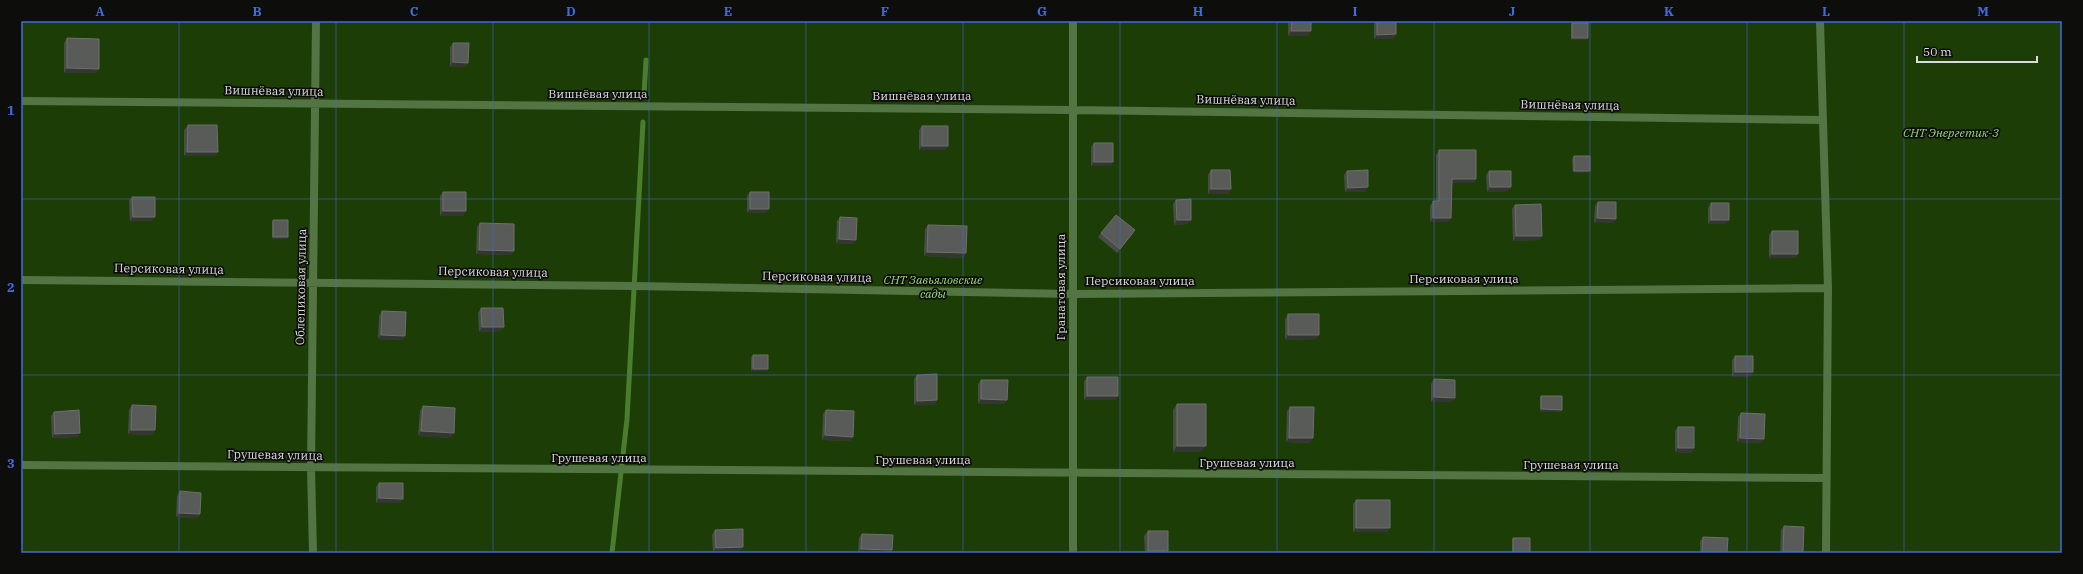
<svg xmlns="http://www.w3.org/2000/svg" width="2083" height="574" viewBox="0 0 2083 574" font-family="'IBM Plex Serif',serif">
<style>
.green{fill:#1d3d07}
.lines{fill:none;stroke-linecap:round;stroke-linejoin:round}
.stream{stroke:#4a7d2d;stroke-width:5}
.minor{stroke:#537443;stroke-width:8}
.wall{fill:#484c47}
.shaded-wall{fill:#333631}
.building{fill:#585b57;stroke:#6c706b}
.grid{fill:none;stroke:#436ad8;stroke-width:1;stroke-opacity:0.55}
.labels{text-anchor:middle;stroke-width:3.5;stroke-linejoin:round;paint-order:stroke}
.street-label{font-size:12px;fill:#dadcd9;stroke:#0d0e0c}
.park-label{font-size:12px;font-style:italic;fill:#94d971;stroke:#0d0e0c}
.neatline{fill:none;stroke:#436ad8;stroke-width:1.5}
.grid-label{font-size:13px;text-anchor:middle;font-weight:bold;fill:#436ad8}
</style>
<rect width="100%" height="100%" fill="#232621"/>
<path class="green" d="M21,21H2062V553H21Z"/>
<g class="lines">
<path class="stream" d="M644,95L646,60
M612,553L627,419L643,122"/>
<path class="minor" d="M1073,21V553
M1820,21L1828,288L1826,553
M21,101L1073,110L1822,120
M21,280L634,286L1073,294L1828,288
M21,465L1825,478
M313,553L311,468L316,21"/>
</g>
<path class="wall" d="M1288,21H1311L1308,36H1288Z
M1374,21H1396V34L1393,39H1374Z
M1572,23L1588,38L1587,40H1571V25Z
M67,38L96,73H64V43Z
M453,43L468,63L465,67H450V47Z
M188,125L218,152L214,156H184V130Z
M922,126L948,146L945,150H919V130Z
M1094,143L1113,162L1110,166H1091V147Z
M1439,150L1476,179L1473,183H1452L1448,222H1430V206L1433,201H1436V155Z
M1574,156L1588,173H1573L1572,159Z
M1211,170L1231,189L1228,194H1208V175Z
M1347,171L1365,192H1345L1344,175Z
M1489,171L1508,191L1487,192L1486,175Z
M443,192L463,216H440V196Z
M750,192L766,213H747V196Z
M132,197L152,221H130L129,201Z
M1176,200L1188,224L1174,225L1173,204Z
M1598,202L1613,223H1594L1595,206Z
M1711,203L1726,224H1708V208Z
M1515,205L1542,236L1539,240L1513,241L1512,209Z
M840,217L853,244L836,243L837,221Z
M273,220L287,239H272V222Z
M480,223L514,251L511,255L476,254L477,227Z
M928,225L966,253L963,258L924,256L925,229Z
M1135,230L1117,253L1098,237L1101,233Z
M1772,231L1798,254L1795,258H1769V235Z
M481,308L504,327L500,331L479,332L478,313Z
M382,311L402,340L378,339L379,316Z
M1288,314L1316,339L1285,340V319Z
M753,355L767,371H751V357Z
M1735,356L1750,377H1732V360Z
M917,375L937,400L934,405H914V379Z
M1087,377L1115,400H1084V381Z
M1434,379L1452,402H1431V384Z
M981,380L1007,400L1004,404H978V384Z
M1541,396L1562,410L1561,412H1540V398Z
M1177,404L1201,452H1173V410Z
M132,405L152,435L128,434L129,410Z
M423,406L451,438L418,436L420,411Z
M1290,407L1310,443L1286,442L1287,411Z
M826,410L850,441L822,440L823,414Z
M54,412L80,433L77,437L52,438L51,416Z
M1741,413L1761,443L1737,442L1738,417Z
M1678,427L1694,448L1691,453L1675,452V431Z
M379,483L403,499L400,503H376V487Z
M180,491L200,514L197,518L176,517L177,496Z
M1356,500L1387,532H1353V504Z
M1784,526L1803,552L1802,553H1780L1781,530Z
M715,530L743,547L740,551L713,552L712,535Z
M1148,531L1166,553H1145L1144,536Z
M862,534L890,553H858L859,538Z
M1703,537L1727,553H1700V541Z
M1513,538L1530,553H1512V540Z"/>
<path class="shaded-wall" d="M1291,31H1311L1308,36H1288Z
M1396,34L1393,39H1374L1377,35Z
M1572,38H1588L1587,40H1571Z
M453,62L468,63L465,67H450Z
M67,68L99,69L96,73H64Z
M922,146H948L945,150H919Z
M187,152H218L214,156H184Z
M1094,162H1113L1110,166H1091Z
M1574,171H1590L1588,173H1573Z
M1452,179H1476L1473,183H1449Z
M1368,187L1365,192H1345L1348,188Z
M1490,187H1511L1508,191L1487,192Z
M1211,189H1231L1228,194H1208Z
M750,209H769L766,213H747Z
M443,211H466L463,216H440Z
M133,217H155L152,221H130Z
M1433,218H1451L1448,222H1430Z
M1597,218L1616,219L1613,223H1594Z
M1177,220H1191L1188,224L1174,225Z
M1711,220H1729L1726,224H1708Z
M1516,236H1542L1539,240L1513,241Z
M273,237H288L287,239H272Z
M839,239L856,240L853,244L836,243Z
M479,250L514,251L511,255L476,254Z
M927,252L966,253L963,258L924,256Z
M1772,254H1798L1795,258H1769Z
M482,327H504L500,331L479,332Z
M381,335L405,336L402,340L378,339Z
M1288,335H1319L1316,339L1285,340Z
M753,369H768L767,371H751Z
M1735,372H1753L1750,377H1732Z
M1087,396H1118L1115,400H1084Z
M1434,397L1455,398L1452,402H1431Z
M981,399L1007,400L1004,404H978Z
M937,400L934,405H914L917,401Z
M1541,409L1562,410L1561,412H1540Z
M131,430H155L152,435L128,434Z
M421,431L454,433L451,438L418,436Z
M80,433L77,437L52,438L55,434Z
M825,435L853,437L850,441L822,440Z
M1289,438H1313L1310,443L1286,442Z
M1740,438L1764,439L1761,443L1737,442Z
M1177,446H1206L1201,452H1173Z
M1678,448H1694L1691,453L1675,452Z
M379,498L403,499L400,503H376Z
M179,513L200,514L197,518L176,517Z
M1356,528H1390L1387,532H1353Z
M743,547L740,551L713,552L716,548Z
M861,549L892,550L890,553H859Z
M1148,551H1168L1166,553H1146Z
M1783,551L1803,552L1802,553H1781Z"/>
<path class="building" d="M1292,21H1311V31H1291Z
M1377,21H1396V34L1377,35Z
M1572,23H1588V38H1572Z
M67,38L99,39V69L67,68Z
M453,43H469L468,63L453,62Z
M188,125H217L218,152H187Z
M922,126H948V146H922Z
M1094,143H1113V162H1094Z
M1439,150H1476V179H1452L1451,218H1433V201H1439Z
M1574,156H1590V171H1574Z
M1211,170H1230L1231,189H1211Z
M1368,170V187L1348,188L1347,171Z
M1489,171H1511V187H1490Z
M443,192H466V211H443Z
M750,192H769V209H750Z
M132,197H155V217H133Z
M1191,199V220H1177L1176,200Z
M1598,202H1616V219L1597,218Z
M1711,203H1729V220H1711Z
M1541,204L1542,236H1516L1515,205Z
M1116,215L1135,230L1120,249L1101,233Z
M840,217L857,218L856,240L839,239Z
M273,220H288V237H273Z
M480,223L514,224V251L479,250Z
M928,225L967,226L966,253L927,252Z
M1772,231H1798V254H1772Z
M481,308H503L504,327H482Z
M382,311L406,312L405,336L381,335Z
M1288,314H1319V335H1288Z
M753,355H768V369H753Z
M1735,356H1753V372H1735Z
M937,374V400L917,401V375Z
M1087,377H1118V396H1087Z
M1434,379L1455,380V398L1434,397Z
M981,380H1008L1007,400L981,399Z
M1541,396H1562V410L1541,409Z
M1177,404H1206V446H1177Z
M132,405L156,406L155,430H131Z
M423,406L455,408L454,433L421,431Z
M1290,407H1314L1313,438H1289Z
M79,410L80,433L55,434L54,412Z
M826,410L854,411L853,437L825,435Z
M1741,413L1765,414L1764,439L1740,438Z
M1678,427H1694V448H1678Z
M379,483H403V499L379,498Z
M180,491L201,493L200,514L179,513Z
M1356,500H1390V528H1356Z
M1784,526L1804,527L1803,552L1783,551Z
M743,529V547L716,548L715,530Z
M1148,531H1168V551H1148Z
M862,534L893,535L892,550L861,549Z
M1703,537L1728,538L1727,553H1702Z
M1513,538H1530V553H1513Z"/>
<path class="grid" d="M179,21V553M336,21V553M493,21V553M649,21V553M806,21V553M963,21V553M1120,21V553M1277,21V553M1434,21V553M1590,21V553M1747,21V553M1904,21V553M21,199H2062M21,375H2062"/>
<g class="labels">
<g class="street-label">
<text transform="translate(274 91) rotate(1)" y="4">Вишнёвая улица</text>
<text x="598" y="98">Вишнёвая улица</text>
<text x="922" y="100">Вишнёвая улица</text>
<text transform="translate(1246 100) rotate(1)" y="4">Вишнёвая улица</text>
<text transform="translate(1570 105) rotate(1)" y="4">Вишнёвая улица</text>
<text transform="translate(169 269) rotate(1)" y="4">Персиковая улица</text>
<text transform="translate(493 272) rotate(1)" y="4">Персиковая улица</text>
<text transform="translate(817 277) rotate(1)" y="4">Персиковая улица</text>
<text x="1464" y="283">Персиковая улица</text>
<text x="1140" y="285">Персиковая улица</text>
<text transform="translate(301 287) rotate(-89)" y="4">Облепиховая улица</text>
<text transform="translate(1061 287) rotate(-90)" y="4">Гранатовая улица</text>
<text transform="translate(275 455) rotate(1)" y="4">Грушевая улица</text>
<text x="599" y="462">Грушевая улица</text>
<text x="923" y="464">Грушевая улица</text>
<text x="1247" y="467">Грушевая улица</text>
<text x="1571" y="469">Грушевая улица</text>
</g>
<g class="park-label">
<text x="1951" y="137">СНТ Энергетик-3</text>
<text x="933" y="284">СНТ Завьяловские<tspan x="933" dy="14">сады</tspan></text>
</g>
</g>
<rect width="2083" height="574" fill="none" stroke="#0d0e0c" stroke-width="44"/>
<path d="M1917 56v6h120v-6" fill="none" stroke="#dadcd9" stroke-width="2"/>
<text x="1923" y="56" font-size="12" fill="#dadcd9" stroke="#0d0e0c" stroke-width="3" paint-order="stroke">50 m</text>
<rect x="22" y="22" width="2039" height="530" class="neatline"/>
<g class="grid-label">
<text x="100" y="16">A</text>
<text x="257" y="16">B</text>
<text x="414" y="16">C</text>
<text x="571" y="16">D</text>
<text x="728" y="16">E</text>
<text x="885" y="16">F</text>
<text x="1042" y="16">G</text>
<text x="1198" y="16">H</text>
<text x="1355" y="16">I</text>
<text x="1512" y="16">J</text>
<text x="1669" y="16">K</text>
<text x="1826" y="16">L</text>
<text x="1983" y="16">M</text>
<text x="11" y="115">1</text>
<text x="11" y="292">2</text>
<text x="11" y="468">3</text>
</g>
</svg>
